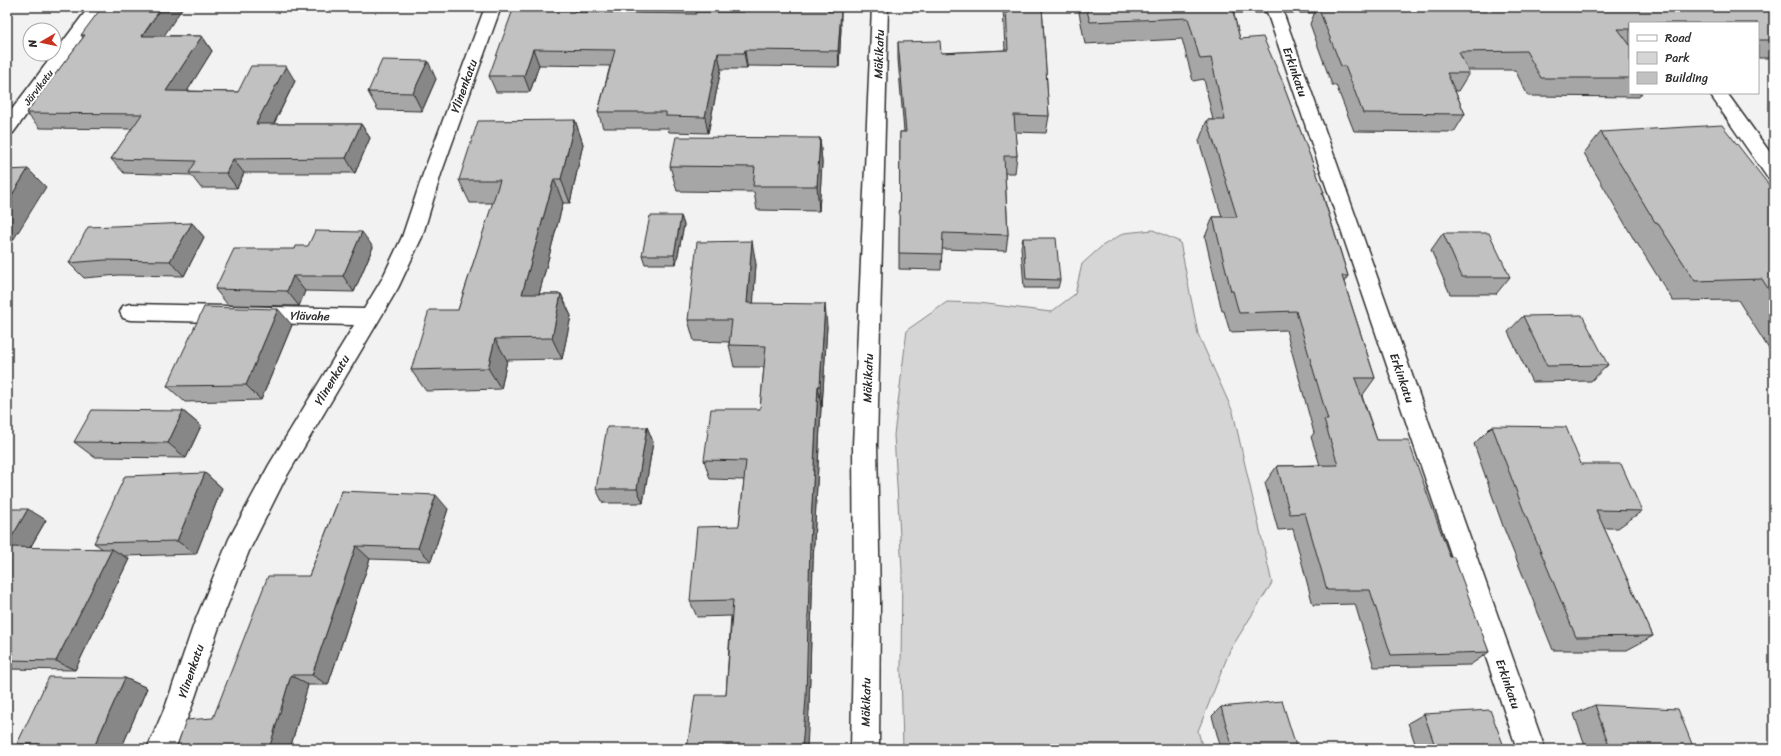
<svg xmlns="http://www.w3.org/2000/svg" width="1781" height="756" viewBox="0 0 1781 756" font-family="Sriracha,sans-serif">
<style>
.green{fill:#d5d5d5;stroke:#808080}
.lines{fill:none;stroke-linecap:round;stroke-linejoin:round}
.minor-casing{stroke:#2b2b2b;stroke-width:3}
.minor{fill:#fff;fill-rule:evenodd}
.wall{fill:#a6a6a6;stroke:#2b2b2b}
.shaded-wall{fill:#878787;stroke:#2b2b2b}
.building{fill:#c1c1c1;stroke:#2b2b2b}
.labels{text-anchor:middle;stroke-width:4;stroke-linejoin:round;paint-order:stroke}
.far-street-label{font-size:10px;fill:#2b2b2b;stroke:#fff}
.street-label{font-size:12px;fill:#2b2b2b;stroke:#fff}
</style>
<rect width="100%" height="100%" fill="#f2f2f2"/>
<filter id="ink" filterUnits="userSpaceOnUse"><feTurbulence type="fractalNoise" baseFrequency=".025" numOctaves="2"/><feDisplacementMap in="SourceGraphic" scale="8" xChannelSelector="R" yChannelSelector="G"/><feConvolveMatrix kernelMatrix="1 2 1 2 8 2 1 2 1" color-interpolation-filters="sRGB"/></filter>
<g filter="url(#ink)">
<path class="green" d="M1153,230L1180,242L1198,334L1233,412L1272,583L1230,650L1198,731L1203,749H903L901,668L902,570L894,435L907,330L947,302L978,303L1051,312L1075,294L1082,264L1102,246L1124,233Z"/>
<g class="lines">
<defs>
<path id="minor" d="M89,7H105L13,133L7,135V116Z
M485,7H501L441,174L422,237L398,288L285,479L249,551L220,624L192,706L175,749H147L166,705L194,624L229,539L269,465L354,325L130,320L123,318L120,312L123,306L130,304L364,309L382,279L402,237L423,174Z
M872,7H888L877,445L880,601L879,749H851L854,601L853,445Z
M1197,7H1335L1333,11L1327,12H1283L1545,749H1517L1267,12H1205L1199,11Z
M1709,93H1727L1774,158V179L1767,177Z"/>
</defs>
<use href="#minor" class="minor-casing"/>
<use href="#minor" class="minor"/>
</g>
<path class="wall" d="M745,7H830V11L841,28L839,67L747,66V69H721L708,133L669,132L668,128H603L598,112L610,66L539,65L530,92H496L489,76L564,10H575L576,12L696,14L744,12Z
M1003,7H1042L1049,116L1046,133L1015,132L1017,156L1015,173H1005L1008,235L1006,251L942,249L941,270L899,269L900,132H904L898,59V42L941,53L1005,50Z
M1078,7H1232L1240,39L1285,87L1284,88L1324,193L1323,195L1348,276L1344,282L1375,378L1362,396L1377,440L1450,557L1489,652L1470,665L1374,667L1355,604L1313,605L1293,529L1278,530L1265,483L1277,466L1320,465L1311,437L1314,433L1286,330L1230,332L1224,311H1222L1205,237L1213,217H1222L1199,141L1207,120H1213L1204,79L1193,81L1182,39L1085,44Z
M1317,7H1382L1383,9H1440L1438,7H1774V58H1758V23H1630V93H1642L1639,97L1528,96L1515,70H1468L1469,73L1458,91H1455L1465,114L1454,132L1354,131L1336,85H1332L1310,24Z
M81,35L202,36L212,51L187,91L238,92L295,81L274,124H361L370,138L355,173H244L237,188H201L191,175L124,173L111,159L132,129L40,128L26,113L83,38Z
M436,79L422,111L378,110L368,92Z
M575,120L583,144L570,203H563L539,294H561L571,316L562,359L507,360L501,389L426,391L411,370L458,310L493,203H470L459,180Z
M1601,132L1772,189H1774V357L1738,300L1673,301L1637,243H1636L1584,153Z
M820,138L822,163L819,211L757,210L754,192L677,191L670,166Z
M681,216L684,225L676,264H645L642,255Z
M192,223L204,237L184,276L119,275L84,278L69,263Z
M1443,233L1510,277L1496,294H1450L1431,250Z
M1023,238L1060,280L1058,288H1024L1021,247Z
M373,247L354,292L305,291L299,306L228,305L215,289L295,249Z
M756,264L753,303L827,326L822,407H821L813,561L809,711L726,695L731,616L697,617L690,601L739,526L744,480L710,479L704,460L760,409L764,367H734L729,345V342L694,341L688,320Z
M1523,316L1608,365L1591,381L1532,382L1508,332Z
M292,325L261,400L185,402L167,386Z
M183,411L201,426L186,458L94,457L74,442Z
M1492,426L1581,464L1642,511L1618,528H1604L1653,636L1627,650H1553L1503,526L1474,444Z
M647,427L653,442L643,503H603L596,489Z
M205,473L222,488L196,554L124,556L129,559L75,670L7,669V509L46,520L30,548L103,549L94,543Z
M342,491L448,509L431,561L370,559L328,685H308L290,749H176L213,718L309,576Z
M1774,551V558L1771,553Z
M125,678L147,688L121,749H33L17,744Z
M1595,705L1694,749H1586L1574,714Z
M1221,707L1297,749H1221L1212,716Z
M1424,714L1505,749H1417L1408,723Z"/>
<path class="shaded-wall" d="M162,7H183L154,51L142,36Z
M554,7H565L559,26L553,10Z
M828,7H830L829,27L828,11Z
M841,11V28L839,67L838,51Z
M202,36L212,51L178,106L166,91Z
M533,49L539,65L530,92L524,76Z
M745,50L747,66V69L744,53Z
M718,53L721,69L708,133L705,117Z
M428,61L436,79L422,111L413,93Z
M286,66L295,81L266,139L256,124Z
M575,120L583,144L570,203L561,179Z
M361,124L370,138L355,173L346,158Z
M820,138L822,163L819,211L817,186Z
M233,159L244,173L237,188L226,173Z
M28,169L46,187L7,250V203Z
M554,179L563,203L533,317L522,294Z
M681,216L684,225L676,264L674,255Z
M192,223L204,237L184,276L170,261Z
M362,232L373,247L354,292L343,276Z
M752,241L756,264L752,325L747,303Z
M293,276L305,291L299,306L287,291Z
M561,294L571,316L562,359L552,338Z
M825,304L827,326L822,407L820,386Z
M278,309L292,325L261,400L246,385Z
M495,339L507,360L501,389L488,368Z
M818,386L821,407L813,561L809,711L807,749H802L810,544Z
M183,411L201,426L186,458L168,443Z
M647,427L653,442L643,503L637,489Z
M205,473L222,488L196,554L177,541Z
M7,495L11,497L7,505Z
M436,495L448,509L431,561L418,548Z
M28,509L46,520L24,558L7,548V545Z
M356,546L370,559L328,685L312,675Z
M112,549L129,559L75,670L56,661Z
M291,675L308,685L290,749H269Z
M125,678L147,688L121,749H93Z"/>
<path class="building" d="M102,7H162L142,36H202L166,91L238,92L251,66H286L256,124H361L346,158L233,159L226,173H189L196,161L111,159L142,114L26,113L85,35H81Z
M514,7H554L553,10H575L574,12L696,14V12H744L745,7H828V11H841L838,51L745,50L744,53H718L705,117L666,116V112H598L615,50L533,49L524,76H489Z
M1006,7H1042L1049,116L1014,115L1017,156H1004L1008,235L943,233L942,254L899,253L900,132H906L898,42L940,41L941,53L1008,50Z
M1086,7H1232L1240,39L1263,37L1285,87H1284L1324,193H1322L1348,276H1342L1375,378H1355L1377,440H1408L1450,557H1454L1489,652L1391,655L1370,590H1327L1305,513L1290,514L1277,466L1338,465L1324,420H1328L1296,311L1239,313L1233,291H1231L1213,217H1237L1207,120H1225L1211,58L1200,59L1188,18L1090,22Z
M1318,7H1382L1383,9H1463L1461,7H1774V40H1758V23H1630V29H1618L1630,45V78H1541L1526,51L1459,52L1469,73H1447L1465,114L1363,113L1345,66H1341Z
M382,60L428,61L413,93L368,92Z
M575,120L561,179H554L522,294H561L552,338L495,339L488,368L411,370L429,310H458L500,180H459L478,121Z
M1722,125L1772,189H1774V298L1762,279L1695,281L1657,222H1655L1601,132Z
M676,137L820,138L817,186H753L755,167L670,166Z
M28,169L7,203V170Z
M650,216H681L674,255H642Z
M192,223L170,261L105,260L69,263L88,227Z
M315,231L362,232L343,276H293L287,291L215,289L234,249H295L296,246H308Z
M1443,233H1489L1510,277H1462Z
M1023,238H1056L1060,280L1026,279Z
M752,241L747,303L825,304L820,386H818L810,544L806,698L802,749H687L695,695H726L733,600L690,601L697,527L739,526L746,461L704,460L711,409H760L766,346L729,345L732,320H688L697,242Z
M204,307L278,309L246,385L167,386Z
M1582,315L1608,365L1547,366L1523,316Z
M92,410L183,411L168,443L74,442Z
M1492,426L1566,427L1581,464H1621L1642,511L1596,510L1653,636L1576,637L1523,509Z
M607,427H647L637,489H596Z
M205,473L177,541L94,543L125,476Z
M342,491L436,495L418,548L356,546L312,675H291L269,749H176L186,720L213,718L268,576H309Z
M7,509H28L7,545Z
M7,547L112,549L56,661L7,660Z
M49,677L125,678L93,749H36L39,744H17Z
M1282,701L1297,749H1233L1221,707Z
M1595,705L1678,709L1694,749H1610Z
M1490,710L1505,749H1436L1424,714Z
M353,747H388L387,749H352Z"/>
</g>
<g class="labels">
<g class="far-street-label">
<text transform="translate(38 87) rotate(-53)" y="4">Järvikatu</text>
</g>
<g class="street-label">
<text transform="translate(879 54) rotate(-88)" y="4">Mäkikatu</text>
<text transform="translate(1295 72) rotate(71)" y="4">Erkinkatu</text>
<text transform="translate(464 86) rotate(-70)" y="4">Ylinenkatu</text>
<text transform="translate(310 316) rotate(1)" y="4">Ylävahe</text>
<text transform="translate(868 378) rotate(-88)" y="4">Mäkikatu</text>
<text transform="translate(1402 378) rotate(71)" y="4">Erkinkatu</text>
<text transform="translate(332 380) rotate(-59)" y="4">Ylinenkatu</text>
<text transform="translate(191 671) rotate(-71)" y="4">Ylinenkatu</text>
<text transform="translate(1508 684) rotate(71)" y="4">Erkinkatu</text>
<text transform="translate(866 702) rotate(-89)" y="4">Mäkikatu</text>
</g>
</g>
<rect width="1781" height="756" fill="none" stroke="#fff" stroke-width="24"/>
<rect x="12" y="12" width="1757" height="732" fill="none" stroke="#2b2b2b" stroke-width="1.5" filter="url(#ink)"/>
<rect x="1629" y="22" width="130" height="72" fill="#ffffff" stroke="#aaaaaa"/>
<rect x="1637" y="35" width="20" height="6" fill="#ffffff" stroke="#aaaaaa"/>
<text x="1665" y="42" font-size="12" fill="#2b2b2b">Road</text>
<rect x="1637" y="52" width="20" height="12" fill="#d5d5d5" stroke="#aaaaaa"/>
<text x="1665" y="62" font-size="12" fill="#2b2b2b">Park</text>
<rect x="1637" y="72" width="20" height="12" fill="#c1c1c1" stroke="#aaaaaa"/>
<text x="1665" y="82" font-size="12" fill="#2b2b2b">Building</text>
<g transform="translate(42 42) rotate(261)"><circle r="19" fill="#ffffff" stroke="#aaaaaa"/>
<path d="M0-3L7 15L0 10L-7 15Z" fill="#c8321e"/>
<text y="-6" font-size="11" font-weight="bold" text-anchor="middle" fill="#2b2b2b">N</text>
</g>
</svg>
